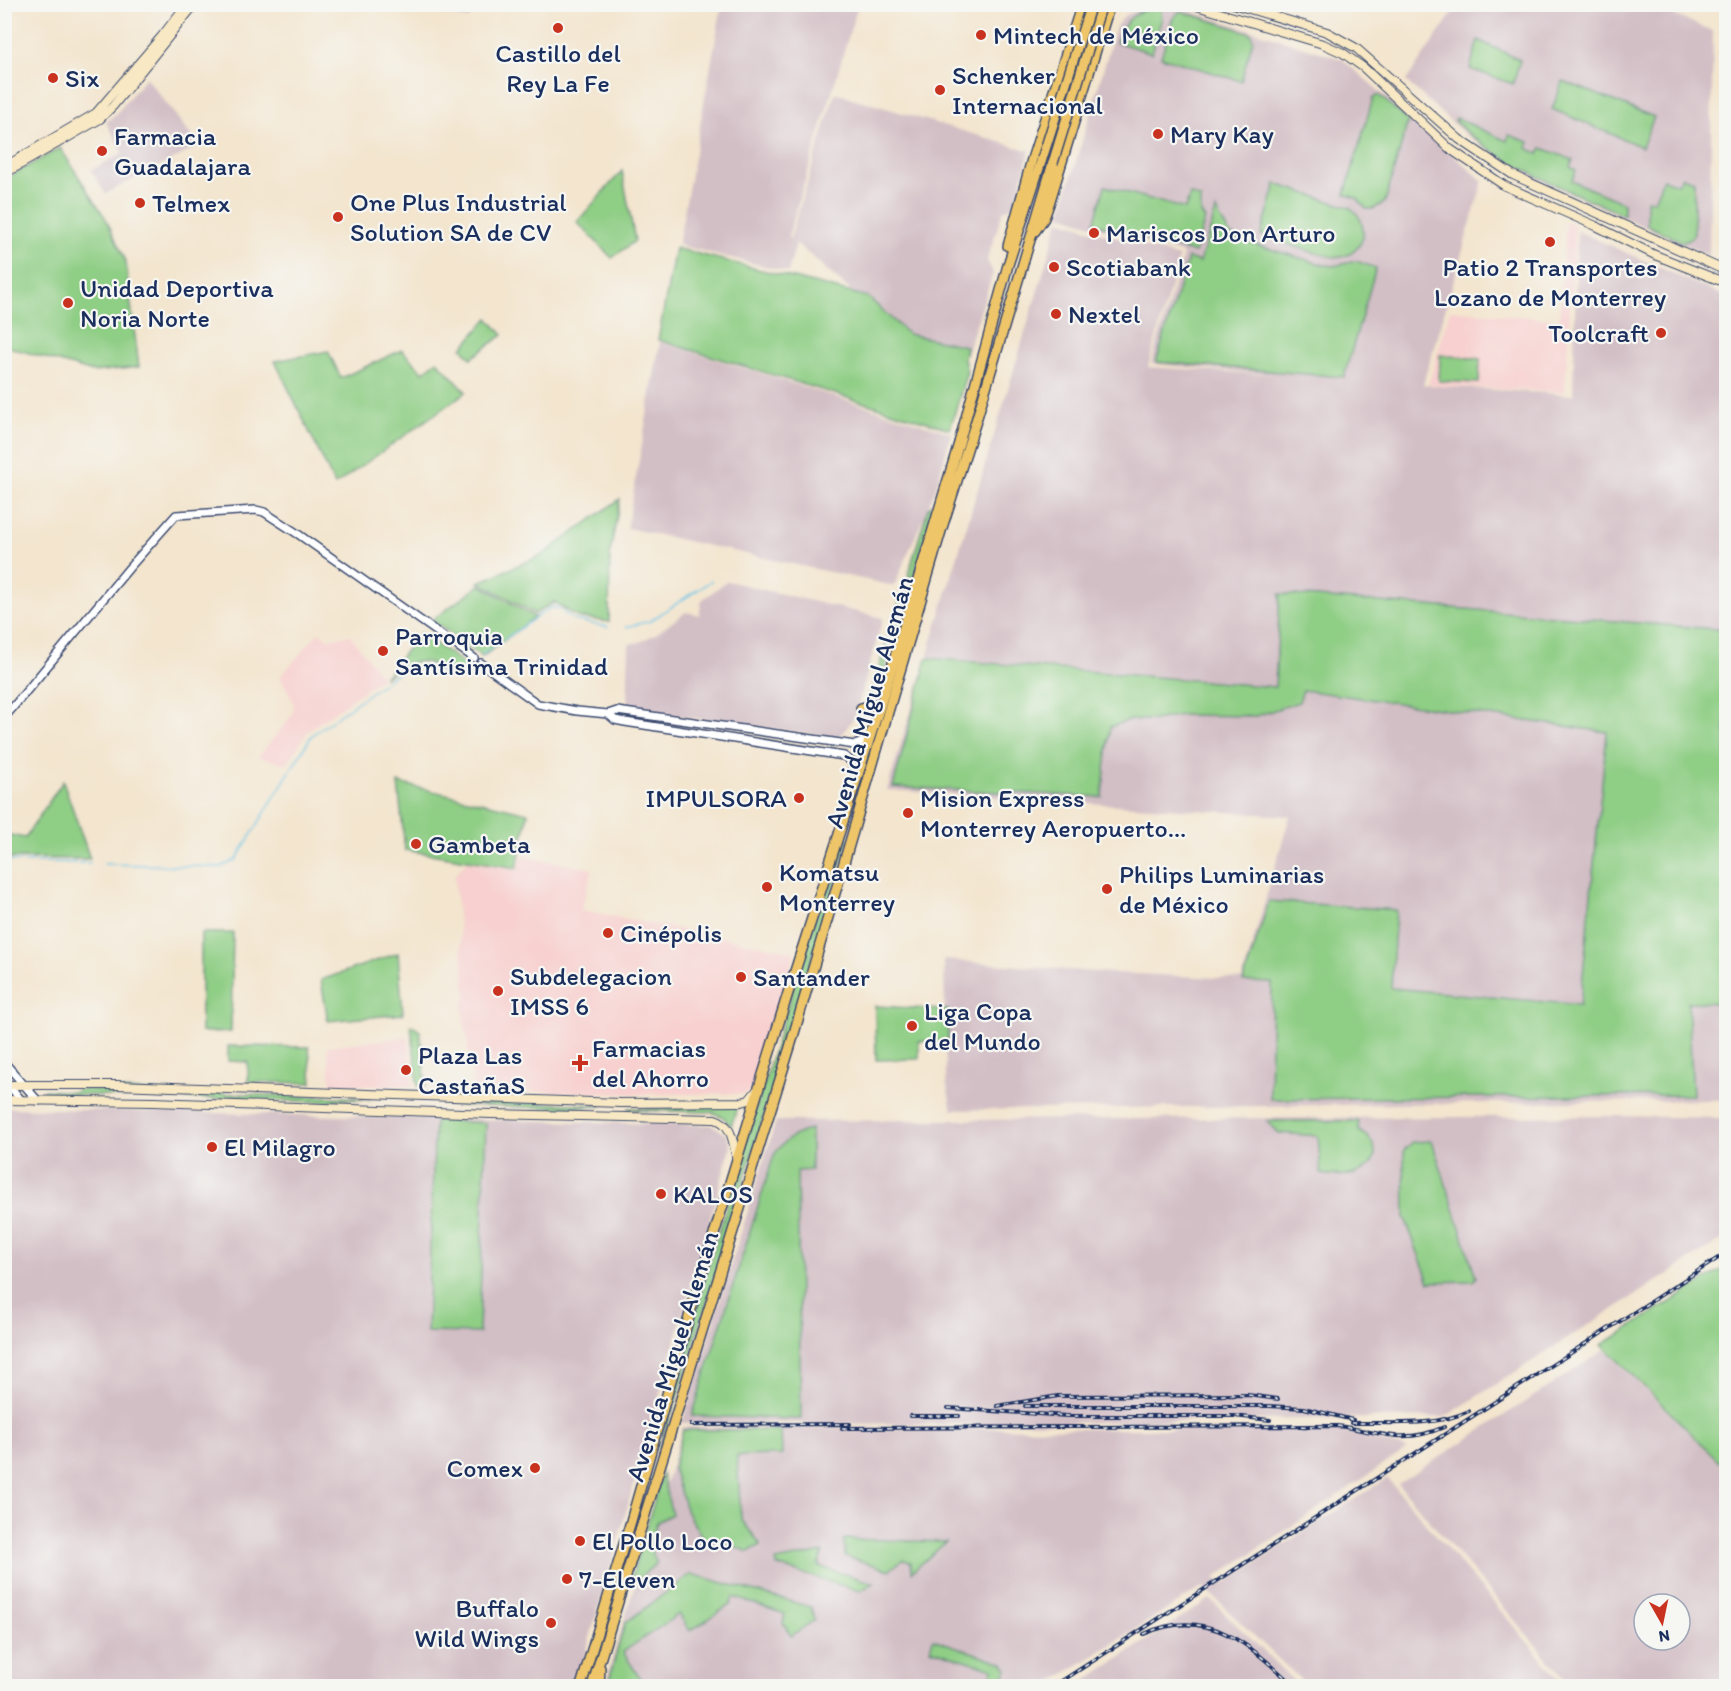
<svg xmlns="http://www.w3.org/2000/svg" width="1731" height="1691" viewBox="0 0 1731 1691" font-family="Itim,sans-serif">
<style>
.built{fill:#f7d0cf}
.industrial{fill:#d2bec5;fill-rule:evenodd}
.green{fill:#8fce85;stroke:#557e72;stroke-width:1.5}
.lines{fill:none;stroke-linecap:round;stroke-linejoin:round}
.stream{stroke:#67c2e5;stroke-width:1.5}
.tertiary-casing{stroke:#3b4a6f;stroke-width:10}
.secondary-casing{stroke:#3b4a6f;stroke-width:10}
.trunk-casing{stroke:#3b4a6f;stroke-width:12}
.tertiary{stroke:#fff;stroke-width:7}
.secondary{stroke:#f8e8c3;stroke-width:8}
.trunk{stroke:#eec569;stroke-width:9}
.rail-casing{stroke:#1b2f5e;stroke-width:4}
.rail{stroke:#f6f6f2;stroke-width:1.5;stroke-dasharray:4.5;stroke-linecap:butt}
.trunk-bridge-casing{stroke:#3b4a6f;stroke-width:12;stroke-linecap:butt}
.trunk-bridge{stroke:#eec569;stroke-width:9}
.poi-dot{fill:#c8321e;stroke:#f6f6f2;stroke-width:2}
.labels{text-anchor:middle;stroke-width:4.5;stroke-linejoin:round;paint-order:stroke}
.poi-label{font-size:26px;fill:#1b2f5e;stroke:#f6f6f2;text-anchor:start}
.street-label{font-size:26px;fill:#1b2f5e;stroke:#f6f6f2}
</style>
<rect width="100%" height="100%" fill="#f6f6f2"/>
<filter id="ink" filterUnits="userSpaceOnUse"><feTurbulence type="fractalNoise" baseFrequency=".0167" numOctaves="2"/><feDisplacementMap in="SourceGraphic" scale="12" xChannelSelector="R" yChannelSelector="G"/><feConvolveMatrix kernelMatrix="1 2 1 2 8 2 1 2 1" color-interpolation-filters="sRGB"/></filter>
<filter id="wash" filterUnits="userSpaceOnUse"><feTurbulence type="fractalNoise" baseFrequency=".008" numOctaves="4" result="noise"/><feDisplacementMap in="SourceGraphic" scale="24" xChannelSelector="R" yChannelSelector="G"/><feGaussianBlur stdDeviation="1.35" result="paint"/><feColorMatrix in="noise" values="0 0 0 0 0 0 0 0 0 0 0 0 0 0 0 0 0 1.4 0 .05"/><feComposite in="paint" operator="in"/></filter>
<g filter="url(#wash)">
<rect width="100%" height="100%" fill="#f3e5ce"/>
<path class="built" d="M1566,220L1575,226L1565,392L1428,385L1450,310L1559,320Z
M319,632L328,639L350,635L382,677L308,731L287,764L258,757L292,715L294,707L292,699L280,677Z
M521,856L593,869L581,910L795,952L752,1087L749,1092L742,1094H633L474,1090L462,1007L466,997L454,876L467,861L518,870Z
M408,1037L413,1086L331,1085L327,1046Z"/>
<path class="industrial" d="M395,5H472L469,19Z
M722,5H858L788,237L790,239L835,93L1030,151L1014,206L1003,211L987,260L993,273L966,355L906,339L796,243L788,272L678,245Z
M1153,5H1171L1342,59L1483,181L1423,385L1573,395L1577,231L1726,297V1100L952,1110L946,1082L944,960L1094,972L1242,979L1290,816L887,790L1059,220L1179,257L1148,367L1278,375L1151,364L1183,254L1060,215L1116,27L1125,15Z
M1458,5H1649L1713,31L1709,256L1516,169L1466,135L1406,81Z
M146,77L199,146L105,194L91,170L123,153L106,122L117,113Z
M660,342L951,433L936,488L894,586L627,528Z
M727,581L883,618L855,716L842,734L834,737L627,709L629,644L640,642L657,633L686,612L699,615L702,600Z
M5,1108L712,1125L726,1134L731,1146L576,1686H5Z
M1615,1116L1726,1118V1237L1445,1417L970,1424L682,1423L776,1121Z
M1605,1350L1726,1469V1686H1571L1398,1484ZM1644,1604H1680V1640H1644Z
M683,1427L1339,1430L1364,1436L1407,1449L1215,1578L1223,1584L1387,1478L1565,1686H1307L1203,1587L1045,1686H608L609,1670Z
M1210,1599L1299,1686H1077Z"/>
<path class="green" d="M1160,6L1162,17L1152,53L1116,42C1125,19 1135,10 1160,6Z
M1180,11L1251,33L1253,40L1241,81L1161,57L1173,18Z
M1478,40L1520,60L1513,84L1470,69Z
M1563,81L1654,117L1642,147L1552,109Z
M1379,95L1408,121L1385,202L1373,209H1366L1358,199L1345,194L1373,98Z
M1456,118L1507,141L1509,135L1529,142L1527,148L1539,154L1542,148L1573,160L1570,167L1576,170L1572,181L1624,203V215C1565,189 1503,166 1455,122Z
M60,148L105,217L125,259L139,367L93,372L5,346V179Z
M622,171L635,241L612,258L577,222Z
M1682,177L1694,181V233L1692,237L1682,242L1647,225V200L1654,201L1663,179L1678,184Z
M1276,184L1351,208C1360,215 1364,224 1363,236C1361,247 1352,255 1341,257C1328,260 1276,240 1261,235Z
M1105,186L1185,209L1190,194L1201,199V214L1205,219L1195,253L1094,223Z
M1216,210L1229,233L1239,240L1324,265L1333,266L1356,261L1376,268L1344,377L1156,362L1188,258L1200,262Z
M675,248L868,297L908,334L966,346L964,359L967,372L950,429L658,340Z
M488,318L503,335L471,358L462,348Z
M402,350L423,372L437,361L466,392L335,485L275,361L328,351L341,378Z
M1440,355L1480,359L1479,383L1439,381Z
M620,499L610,553L609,622L577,617L554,602L535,614L479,582L542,555Z
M931,505L934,507L914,575L911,578L908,575L928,508Z
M480,585L535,617L482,657L432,620Z
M910,590L875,701L867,706L902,593Z
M1280,594L1726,630V1003L1688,1002L1693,1095L1270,1099L1272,983L1243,982L1269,901L1396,910L1391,988L1580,1005L1607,732L1303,690L1299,702L1256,716L1182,715L1154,720H1130L1110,727L1102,797L893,787L927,658L1275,687Z
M420,633L466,665C443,686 444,664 424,662C409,660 396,670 384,678Z
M63,781L90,859L5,858V834L25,838Z
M398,783L528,813L517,868L405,850Z
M841,837L848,839L680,1390L659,1448C712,1242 777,1040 841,837Z
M201,933H233L231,1032H201Z
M398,953L403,1014L328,1021L321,980Z
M875,1006L948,1010V1042L919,1041V1059L876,1060Z
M411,1025L420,1031L426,1086H418Z
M228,1046L309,1047L312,1083L248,1082V1062L228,1061Z
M79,1089L369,1098L370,1099L336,1100L329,1102L44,1094L43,1092L44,1090L73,1092Z
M495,1102L602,1105V1106L564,1108L448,1105L449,1103L482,1104Z
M738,1106L731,1126L723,1117L711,1112L628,1110V1108C664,1110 701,1106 738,1106Z
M435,1120L486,1123L479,1333L427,1332Z
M1267,1121H1358L1359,1131C1383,1143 1379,1167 1354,1174C1344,1177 1331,1175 1321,1174L1318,1136L1279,1133Z
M811,1129V1170L797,1171L801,1419L692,1416L774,1155C784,1140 794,1134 811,1129Z
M1432,1141L1476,1277L1473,1281L1429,1282L1405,1218L1404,1150L1413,1142Z
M1726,1267V1468L1602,1345Z
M683,1430H781L782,1455L737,1456L741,1519L761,1545L748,1552L715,1538L704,1540L687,1513L673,1468Z
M662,1474L672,1514L657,1522L650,1548L657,1563L629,1586Z
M844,1539L946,1542L912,1572L911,1562L903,1560L889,1570L845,1556Z
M823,1552L818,1566L874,1583L860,1591L777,1566L776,1561Z
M691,1574L811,1607L814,1620L791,1636L783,1623L785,1614L733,1597L730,1605L690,1631L679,1614L623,1652L645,1686H611V1672L625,1623Z
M933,1639L1004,1663L1007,1669L1003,1680L987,1686L993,1669L930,1649Z"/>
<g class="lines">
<path class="stream" d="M626,627L650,621L711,581
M482,655L551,607L558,608L574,620L608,627
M4,861L90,863
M104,864L221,867L236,860L312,735L403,669L430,667L450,675L468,665"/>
</g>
</g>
<g filter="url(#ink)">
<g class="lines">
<defs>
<path id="tertiary" d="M481,663L538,704L577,711L608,714L617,711L855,745L863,742L870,733
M608,714L615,720L625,722L844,756L852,762L854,781
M4,718L129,568L176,515L256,510L264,512L298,534L474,658
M4,1062L38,1101
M4,1079L21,1100"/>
<path id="secondary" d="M1190,4L1323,44L1343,53L1364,68L1450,149L1505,186L1596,226L1655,255L1726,283
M1233,4L1327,32L1356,48L1459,139L1513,175L1726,271
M1109,9L1117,4
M4,167L96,113L162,36L187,4
M4,174L100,119L113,106L195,4
M4,1085H117L620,1103L742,1102L749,1100L757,1090
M4,1100L154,1102L491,1114L715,1119C733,1124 733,1144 737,1160"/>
<path id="trunk" d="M1035,231L1044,218L1049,204L1110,4
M1008,246L1032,159L1082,4
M861,708L881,703
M581,1686L631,1521L693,1303L788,993L881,703L959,443L1008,265L1042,159
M592,1686L790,1047L941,531L976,421L1053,163
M599,1686L600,1668"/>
</defs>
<use href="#tertiary" class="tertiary-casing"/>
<use href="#secondary" class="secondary-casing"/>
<use href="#trunk" class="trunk-casing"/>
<use href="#tertiary" class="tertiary"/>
<use href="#secondary" class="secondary"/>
<use href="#trunk" class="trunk"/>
<defs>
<path id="rail" d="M997,1406L1058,1396L1248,1395L1278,1399
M1025,1406H1269L1304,1408L1353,1420
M948,1408L1067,1416H1234L1270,1420
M910,1416H959
M1351,1423C1389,1422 1433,1428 1469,1411
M691,1425L850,1424
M842,1428L1337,1426C1379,1431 1401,1446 1444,1427
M1144,1634C1208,1605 1251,1646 1294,1686
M1054,1686L1726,1253"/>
</defs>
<use href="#rail" class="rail-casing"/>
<use href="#rail" class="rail"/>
<defs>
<path id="trunk-bridge" d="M1042,159L1091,4
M1053,163L1102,4"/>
</defs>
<use href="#trunk-bridge" class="trunk-bridge-casing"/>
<use href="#trunk-bridge" class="trunk-bridge"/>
</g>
</g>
<g class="poi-dot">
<circle cx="558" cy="28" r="6"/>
<circle cx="981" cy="35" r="6"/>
<circle cx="53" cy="78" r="6"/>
<circle cx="940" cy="90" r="6"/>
<circle cx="1158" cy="134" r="6"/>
<circle cx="102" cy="151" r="6"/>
<circle cx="140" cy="203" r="6"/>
<circle cx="338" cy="217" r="6"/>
<circle cx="1094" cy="233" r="6"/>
<circle cx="1550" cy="242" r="6"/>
<circle cx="1054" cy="267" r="6"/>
<circle cx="68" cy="303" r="6"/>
<circle cx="1056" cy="314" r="6"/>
<circle cx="1661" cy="333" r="6"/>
<circle cx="383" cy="651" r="6"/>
<circle cx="799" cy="798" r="6"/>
<circle cx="908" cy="813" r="6"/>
<circle cx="416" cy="844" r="6"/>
<circle cx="767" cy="887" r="6"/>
<circle cx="1107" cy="889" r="6"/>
<circle cx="608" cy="933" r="6"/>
<circle cx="741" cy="977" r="6"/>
<circle cx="498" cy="991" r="6"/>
<circle cx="912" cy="1026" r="6"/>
<path d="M577 1054h6v6h6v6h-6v6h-6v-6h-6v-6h6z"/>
<circle cx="406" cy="1070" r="6"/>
<circle cx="212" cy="1147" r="6"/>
<circle cx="661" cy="1194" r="6"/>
<circle cx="535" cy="1468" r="6"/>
<circle cx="580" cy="1541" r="6"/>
<circle cx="567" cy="1579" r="6"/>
<circle cx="551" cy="1623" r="6"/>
</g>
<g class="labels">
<g class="poi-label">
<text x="993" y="44">Mintech de México</text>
<text x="558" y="62" text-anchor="middle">Castillo del<tspan x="558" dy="30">Rey La Fe</tspan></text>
<text x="952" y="84">Schenker<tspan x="952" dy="30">Internacional</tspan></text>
<text x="65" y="87">Six</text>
<text x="1170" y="143">Mary Kay</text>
<text x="114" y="145">Farmacia<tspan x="114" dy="30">Guadalajara</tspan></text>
<text x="350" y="211">One Plus Industrial<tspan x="350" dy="30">Solution SA de CV</tspan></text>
<text x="152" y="212">Telmex</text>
<text x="1106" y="242">Mariscos Don Arturo</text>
<text x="1066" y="276">Scotiabank</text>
<text x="1550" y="276" text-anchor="middle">Patio 2 Transportes<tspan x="1550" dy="30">Lozano de Monterrey</tspan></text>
<text x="80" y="297">Unidad Deportiva<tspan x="80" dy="30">Noria Norte</tspan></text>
<text x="1068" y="323">Nextel</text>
<text x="1649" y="342" text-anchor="end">Toolcraft</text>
<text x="395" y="645">Parroquia<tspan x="395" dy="30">Santísima Trinidad</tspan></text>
<text x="787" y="807" text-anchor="end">IMPULSORA</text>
<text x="920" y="807">Mision Express<tspan x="920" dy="30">Monterrey Aeropuerto…</tspan></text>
<text x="428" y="853">Gambeta</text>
<text x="779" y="881">Komatsu<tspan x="779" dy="30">Monterrey</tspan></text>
<text x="1119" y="883">Philips Luminarias<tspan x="1119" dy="30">de México</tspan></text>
<text x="620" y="942">Cinépolis</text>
<text x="510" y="985">Subdelegacion<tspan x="510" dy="30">IMSS 6</tspan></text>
<text x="753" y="986">Santander</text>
<text x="924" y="1020">Liga Copa<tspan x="924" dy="30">del Mundo</tspan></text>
<text x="592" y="1057">Farmacias<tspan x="592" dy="30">del Ahorro</tspan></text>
<text x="418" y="1064">Plaza Las<tspan x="418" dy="30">CastañaS</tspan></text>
<text x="224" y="1156">El Milagro</text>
<text x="673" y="1203">KALOS</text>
<text x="523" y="1477" text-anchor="end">Comex</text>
<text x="592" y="1550">El Pollo Loco</text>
<text x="579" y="1588">7-Eleven</text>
<text x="539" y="1617" text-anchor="end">Buffalo<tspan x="539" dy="30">Wild Wings</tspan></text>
</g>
<g class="street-label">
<text transform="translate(869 702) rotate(-74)" y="9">Avenida Miguel Alemán</text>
<text transform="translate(672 1356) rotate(-73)" y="9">Avenida Miguel Alemán</text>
</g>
</g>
<rect width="1731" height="1691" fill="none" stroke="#f6f6f2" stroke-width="24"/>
<g transform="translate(1662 1622) rotate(171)"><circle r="28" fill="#f6f6f2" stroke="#9ea6b7" stroke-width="1.5"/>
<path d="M0-4.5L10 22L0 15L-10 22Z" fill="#c8321e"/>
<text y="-9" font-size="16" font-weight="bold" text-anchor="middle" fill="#1b2f5e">N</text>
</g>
</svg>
